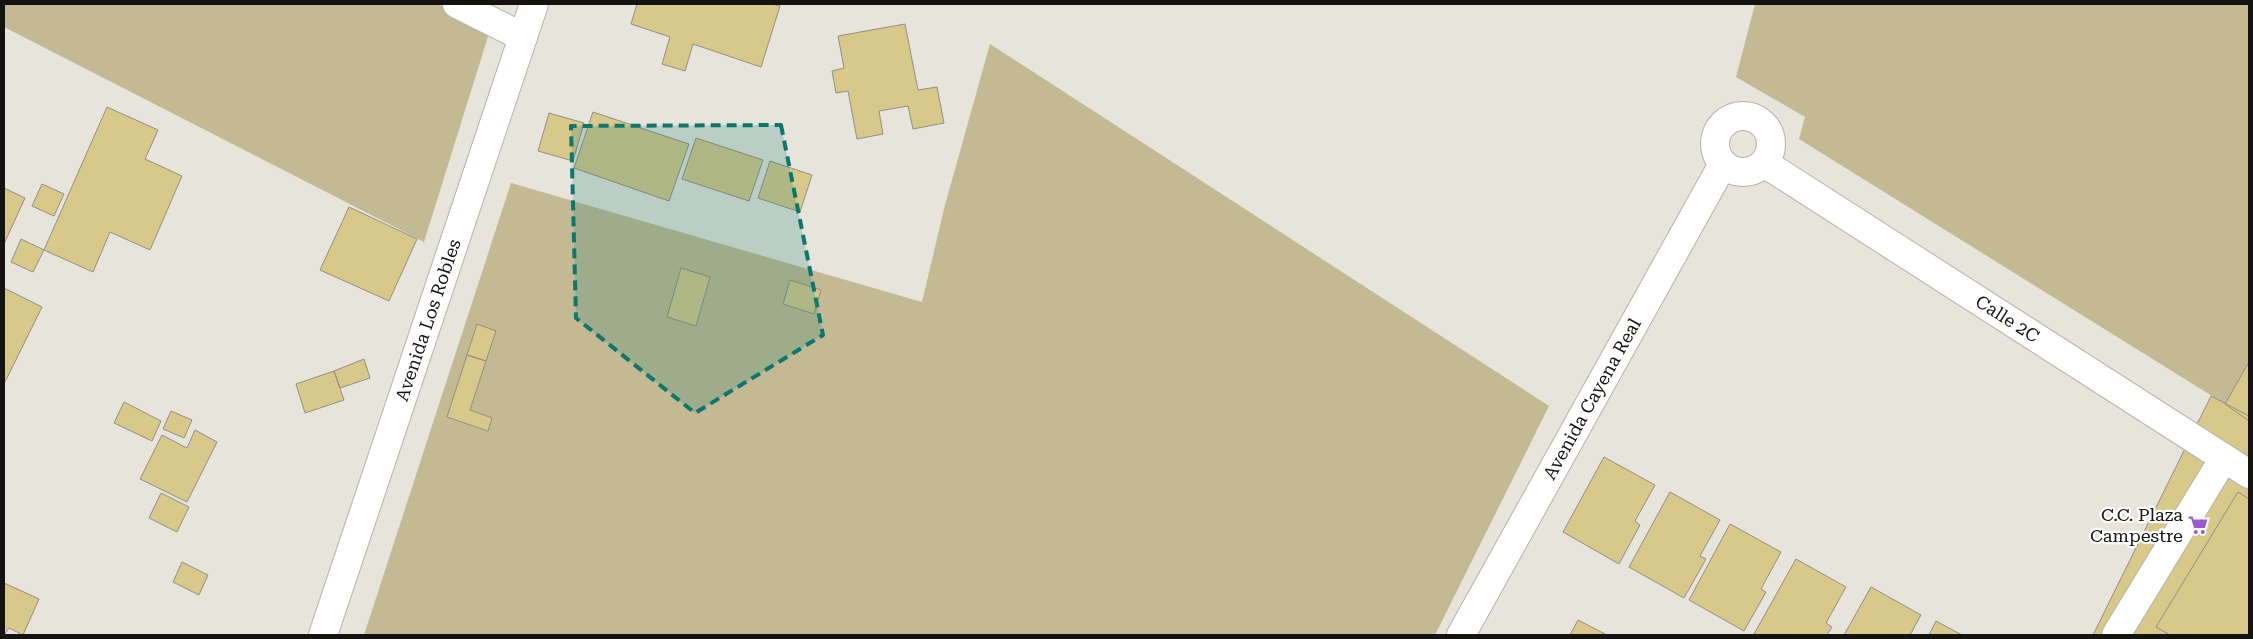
<svg xmlns="http://www.w3.org/2000/svg" width="2253" height="639" viewBox="0 0 2253 639" font-family="'Roboto Serif',serif">
<style>
.green{fill:#c3b993}
.building{fill:#d8c98a;stroke:#918f87}
.lines{fill:none;stroke-linecap:round;stroke-linejoin:round}
.minor-casing{stroke:#b5b3aa;stroke-width:30}
.minor{stroke:#fff;stroke-width:28}
.marked{fill:#0f766e;fill-opacity:0.2;stroke:#0f766e;stroke-width:4;stroke-dasharray:10 6;stroke-linejoin:round}
.labels{text-anchor:middle;stroke-width:4.5;stroke-linejoin:round;paint-order:stroke}
.street-label{font-size:18px;fill:#141310;stroke:#fff}
.poi-label{font-size:18px;fill:#141310;stroke:#fff;text-anchor:end}
</style>
<rect width="100%" height="100%" fill="#e6e4db"/>
<path class="green" d="M4,4H438L490,30L424,242L4,27Z
M1755,4H2249V362L2225,404L1799,139L1805,117L1736,77Z
M990,44L1549,406L1435,635H364L511,183L922,302L945,205Z"/>
<path class="building" d="M637,4H772L780,6L761,67L693,44L685,71L662,64L670,37L631,24Z
M905,24L918,90L937,87L944,123L913,129L908,106L879,111L883,134L857,139L848,91L836,93L832,71L844,68L838,36Z
M107,107L158,130L145,159L182,176L150,250L110,232L93,272L44,250Z
M593,112L689,144L669,201L574,168Z
M549,113L584,123L573,161L538,151Z
M696,138L763,160L749,201L682,179Z
M770,161L812,175L800,212L758,198Z
M42,184L64,194L54,216L32,206Z
M4,188L25,198L4,244Z
M349,207L417,239L389,301L320,270Z
M21,239L44,250L33,272L11,262Z
M681,268L710,277L696,326L667,317Z
M790,280L821,290L814,314L783,304Z
M4,288L42,307L4,384Z
M477,324L496,331L486,361L467,355Z
M467,355L486,361L470,410L492,418L488,431L447,417Z
M364,359L370,378L340,388L334,371Z
M2249,362V421L2225,404Z
M334,371L344,400L305,413L296,384Z
M2211,396L2249,416V635H2093Z
M124,402L161,421L152,441L114,423Z
M171,411L192,420L184,438L163,429Z
M195,430L217,442L187,502L140,479L162,435L187,448Z
M1604,457L1655,485L1635,521L1640,525L1619,564L1563,532Z
M1670,492L1720,520L1700,556L1706,559L1684,598L1629,567Z
M2238,492L2249,499V635H2170L2156,627Z
M161,493L189,507L177,532L149,518Z
M1730,524L1781,552L1761,589L1766,592L1744,631L1689,600Z
M1796,559L1846,587L1826,623L1832,627L1827,635H1757L1754,634Z
M182,562L208,575L199,595L173,582Z
M4,583L39,599L23,635L9,628L4,635Z
M1871,587L1921,615L1910,635H1844Z
M1578,620L1607,635H1570Z
M1936,621L1962,635H1929Z"/>
<g class="lines">
<defs>
<g id="minor">
<path d="M457,4L523,37"/>
<circle cx="1743" cy="144" r="28"/>
<path id="s1" d="M1764,163L2249,474"/>
<path id="s2" d="M323,635L534,4"/>
<path id="s3" d="M1461,635L1723,164"/>
<path d="M2116,635L2224,458"/>
</g>
</defs>
<use href="#minor" class="minor-casing"/>
<use href="#minor" class="minor"/>
</g>
<path class="marked" d="M781,125L823,335L695,413L576,318L571,126Z"/>
<defs>
<symbol id="supermarket-bare" viewBox="-9 -9 18 18"><path d="M-6-5.5h2.5l.6 2H6L4.5 2H-2.5L-4.4-4H-6ZM-1.5 3.2a1.3 1.3 0 1 0 .1 0ZM3 3.2a1.3 1.3 0 1 0 .1 0Z" fill="#995bd2" stroke="#fff" stroke-width="2.5" paint-order="stroke"/></symbol>
</defs>
<g fill-rule="evenodd">
<use href="#supermarket-bare" x="2184" y="511" width="28" height="28"/>
</g>
<g class="labels">
<g class="street-label">
<text dy="6" stroke="none"><textPath href="#s2" startOffset="332">Avenida Los Robles</textPath></text>
<text dy="6" stroke="none"><textPath href="#s1" startOffset="289">Calle 2C</textPath></text>
<text dy="6" stroke="none"><textPath href="#s3" startOffset="270">Avenida Cayena Real</textPath></text>
</g>
<g class="poi-label">
<text x="2183" y="521">C.C. Plaza<tspan x="2183" dy="21">Campestre</tspan></text>
</g>
</g>
<rect width="2253" height="639" fill="none" stroke="#141310" stroke-width="10"/>
</svg>
